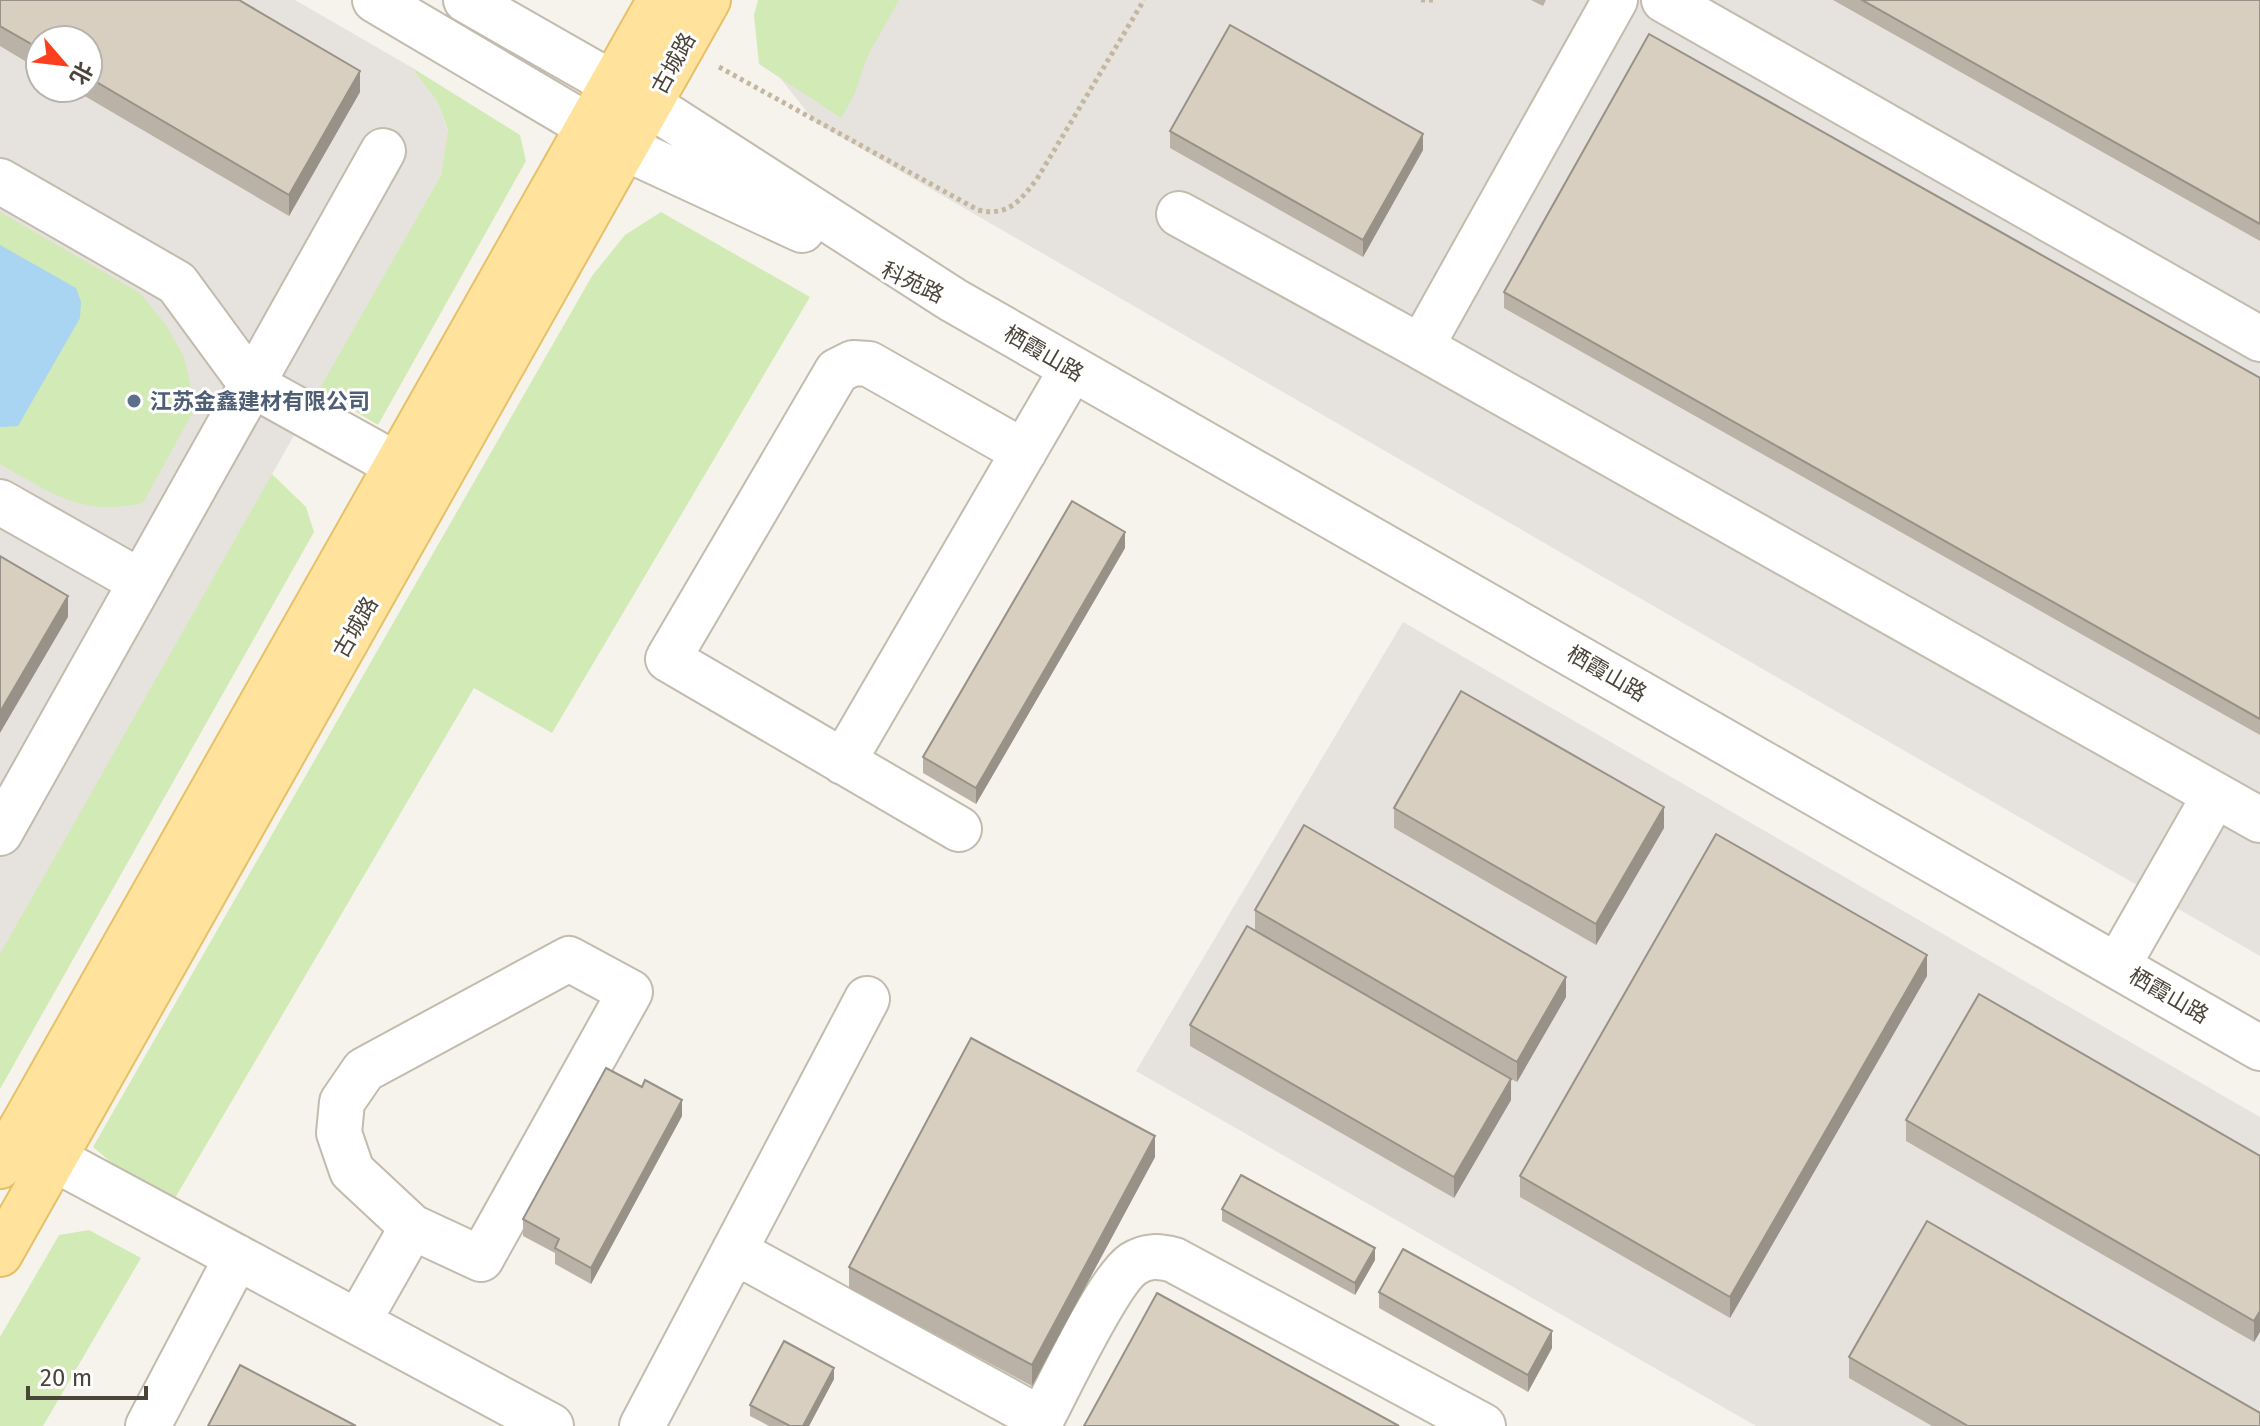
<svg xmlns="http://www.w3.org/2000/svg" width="2260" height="1426" viewBox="0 0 2260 1426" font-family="'Fira Sans','Noto Sans SC',sans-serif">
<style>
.industrial{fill:#e6e2dd;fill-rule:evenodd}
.green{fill:#d2eab5}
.water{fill:#a9d4f2}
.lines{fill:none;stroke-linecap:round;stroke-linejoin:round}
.minor-casing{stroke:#c2bbae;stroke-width:48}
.major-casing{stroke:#e6c16a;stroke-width:48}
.path{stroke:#c4b79f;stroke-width:5;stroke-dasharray:4 4;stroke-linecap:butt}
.minor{stroke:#fff;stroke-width:44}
.major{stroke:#ffe39c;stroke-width:44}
.wall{fill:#bab2a6}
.shaded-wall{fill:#979187}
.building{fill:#d8cfc1;stroke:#979187;stroke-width:2}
.service-dot{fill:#5c6f8a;stroke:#fff;stroke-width:3}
.labels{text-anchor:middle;stroke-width:6;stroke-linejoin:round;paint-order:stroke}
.street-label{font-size:22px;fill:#4b4439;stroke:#fff}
.service-label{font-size:22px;font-weight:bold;fill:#4e5e75;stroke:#fff;text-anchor:start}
</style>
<rect width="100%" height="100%" fill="#f6f3ec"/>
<path class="industrial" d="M0,0H295L411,67L437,101L448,131L441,175L0,956ZM40,40H88V88H40Z
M779,0H2260V956L815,122L777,74Z
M1403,622L2260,1117V1426H1756L1136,1071Z"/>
<path class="green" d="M758,0H899L868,55L854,95L841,118L759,64L754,15Z
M411,67L520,135L526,161L378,425L319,390L441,175L448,130L437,101Z
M0,212L140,293L166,325L184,357L195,408L143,503C81,517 52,493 0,464Z
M661,212L810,297L552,733L474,688L175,1198L113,1164L93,1147L592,276L625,235Z
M272,474L306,507L314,532L0,1089V954Z
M89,1230L141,1258L43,1426H0V1337L59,1235Z"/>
<path class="water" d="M0,245L76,288L81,302L80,318L18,426L0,427Z"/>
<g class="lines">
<defs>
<path id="minor" d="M375,0L625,148L802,230
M466,0L650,105L953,300L2260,1048
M1615,0L1421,347L2260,820
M1664,0L2260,339
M0,181L177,283L251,384L429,483
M1179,214L1421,347
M0,502L141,582
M843,762L1072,369
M959,829L668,659L837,371L853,363L869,364L1024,452
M0,833L383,151
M2118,965L2215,795
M21,1141L551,1426
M734,1251L1041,1419
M358,1322L412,1227L481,1259L630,992L569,959L364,1070L342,1102L339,1133L352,1171L412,1227
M148,1426L237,1257
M642,1426L867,999
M1038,1426C1056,1393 1107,1282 1133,1264C1147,1255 1159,1256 1174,1260L1483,1426"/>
<path id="major" d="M0,1166L660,0
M0,1254L708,0"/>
</defs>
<use href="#minor" class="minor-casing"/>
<use href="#major" class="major-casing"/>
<path class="path" d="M1421,0H1437
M719,67L978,210C1008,217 1020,201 1037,179L1144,0"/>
<use href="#minor" class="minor"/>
<use href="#major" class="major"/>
</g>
<path class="wall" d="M0,0L360,92L289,216L71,88H88V40H40V70L0,46Z
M1531,0H1546L1543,6Z
M1833,0H2260V241Z
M1170,131L1423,150L1363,257L1170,148Z
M1504,292L2260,378V735L1504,308Z
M1125,548L976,804L923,773V757Z
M1394,808L1664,828L1596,945L1394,828Z
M1255,910L1566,997L1517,1082L1511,1079V1100L1454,1198L1190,1046V1025L1255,931Z
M1927,976L1730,1318L1520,1197V1176Z
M682,1116L591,1284L555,1264V1253L523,1236V1219Z
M1906,1120L2260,1156V1332L2254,1342L1906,1141Z
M1155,1157L1032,1386L849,1288V1267Z
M1222,1209L1375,1260L1355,1295L1222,1221Z
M1379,1292L1552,1348L1528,1392L1379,1308Z
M1849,1357L2260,1426H1932L1849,1378Z
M834,1379L809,1426H769L750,1416V1405Z"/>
<path class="shaded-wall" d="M360,71V92L289,216V195Z
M1423,134V150L1363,257V240Z
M1125,532V548L976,804V788Z
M68,596V617L0,733V712Z
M1664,807V828L1596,945V924Z
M1927,955V976L1730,1318V1297Z
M1566,977V997L1517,1082V1062Z
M1511,1079V1100L1454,1198V1177Z
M682,1100V1116L591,1284V1268Z
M1155,1136V1157L1032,1386V1365Z
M1375,1248V1260L1355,1295V1283Z
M2260,1311V1332L2254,1342V1321Z
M1552,1331V1348L1528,1392V1375Z
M834,1368V1379L809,1426H803Z"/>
<path class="building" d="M0,0H239L360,71L289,195L88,77V40H40V49L0,26Z
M1862,0H2260V224Z
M1230,25L1423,134L1363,240L1170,131Z
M1649,34L2260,378V719L1504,292Z
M1072,501L1125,532L976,788L923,757Z
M0,556L68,596L0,712Z
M1461,691L1664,807L1596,924L1394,808Z
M1304,825L1566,977L1517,1062L1255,910Z
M1716,834L1927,955L1730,1297L1520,1176Z
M1247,926L1511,1079L1454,1177L1190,1025Z
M1979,994L2260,1156V1311L2254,1321L1906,1120Z
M971,1038L1155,1136L1032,1365L849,1267Z
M606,1068L642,1087L645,1080L682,1100L591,1268L555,1248L559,1239L523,1219Z
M1241,1175L1375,1248L1355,1283L1222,1209Z
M1927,1221L2260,1413V1426H1968L1849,1357Z
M1403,1249L1552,1331L1528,1375L1379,1292Z
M1157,1293L1399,1426H1084Z
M784,1341L834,1368L803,1426H790L750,1405Z
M240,1365L356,1426H208Z"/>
<circle class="service-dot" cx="134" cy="401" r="8"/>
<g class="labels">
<g class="street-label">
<text transform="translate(673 63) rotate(-61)" y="8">古城路</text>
<text transform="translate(913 282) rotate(25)" y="8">科苑路</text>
<text transform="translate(1044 353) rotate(30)" y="8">栖霞山路</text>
<text transform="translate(355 627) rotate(-60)" y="8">古城路</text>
<text transform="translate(1607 673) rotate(30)" y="8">栖霞山路</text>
<text transform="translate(2169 995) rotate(30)" y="8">栖霞山路</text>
</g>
<g class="service-label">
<text x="150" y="409">江苏金鑫建材有限公司</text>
</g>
</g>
<g transform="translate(64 64) rotate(118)"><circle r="38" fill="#ffffff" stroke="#b7b4b0" stroke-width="2"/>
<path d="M0-6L14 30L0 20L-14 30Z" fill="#fc3f1d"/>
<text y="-12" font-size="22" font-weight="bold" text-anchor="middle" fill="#4b4439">北</text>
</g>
<path d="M28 1386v12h118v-12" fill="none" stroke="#4b4439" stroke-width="4"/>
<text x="40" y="1386" font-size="24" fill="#4b4439" stroke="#ffffff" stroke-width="6" paint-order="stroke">20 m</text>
</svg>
